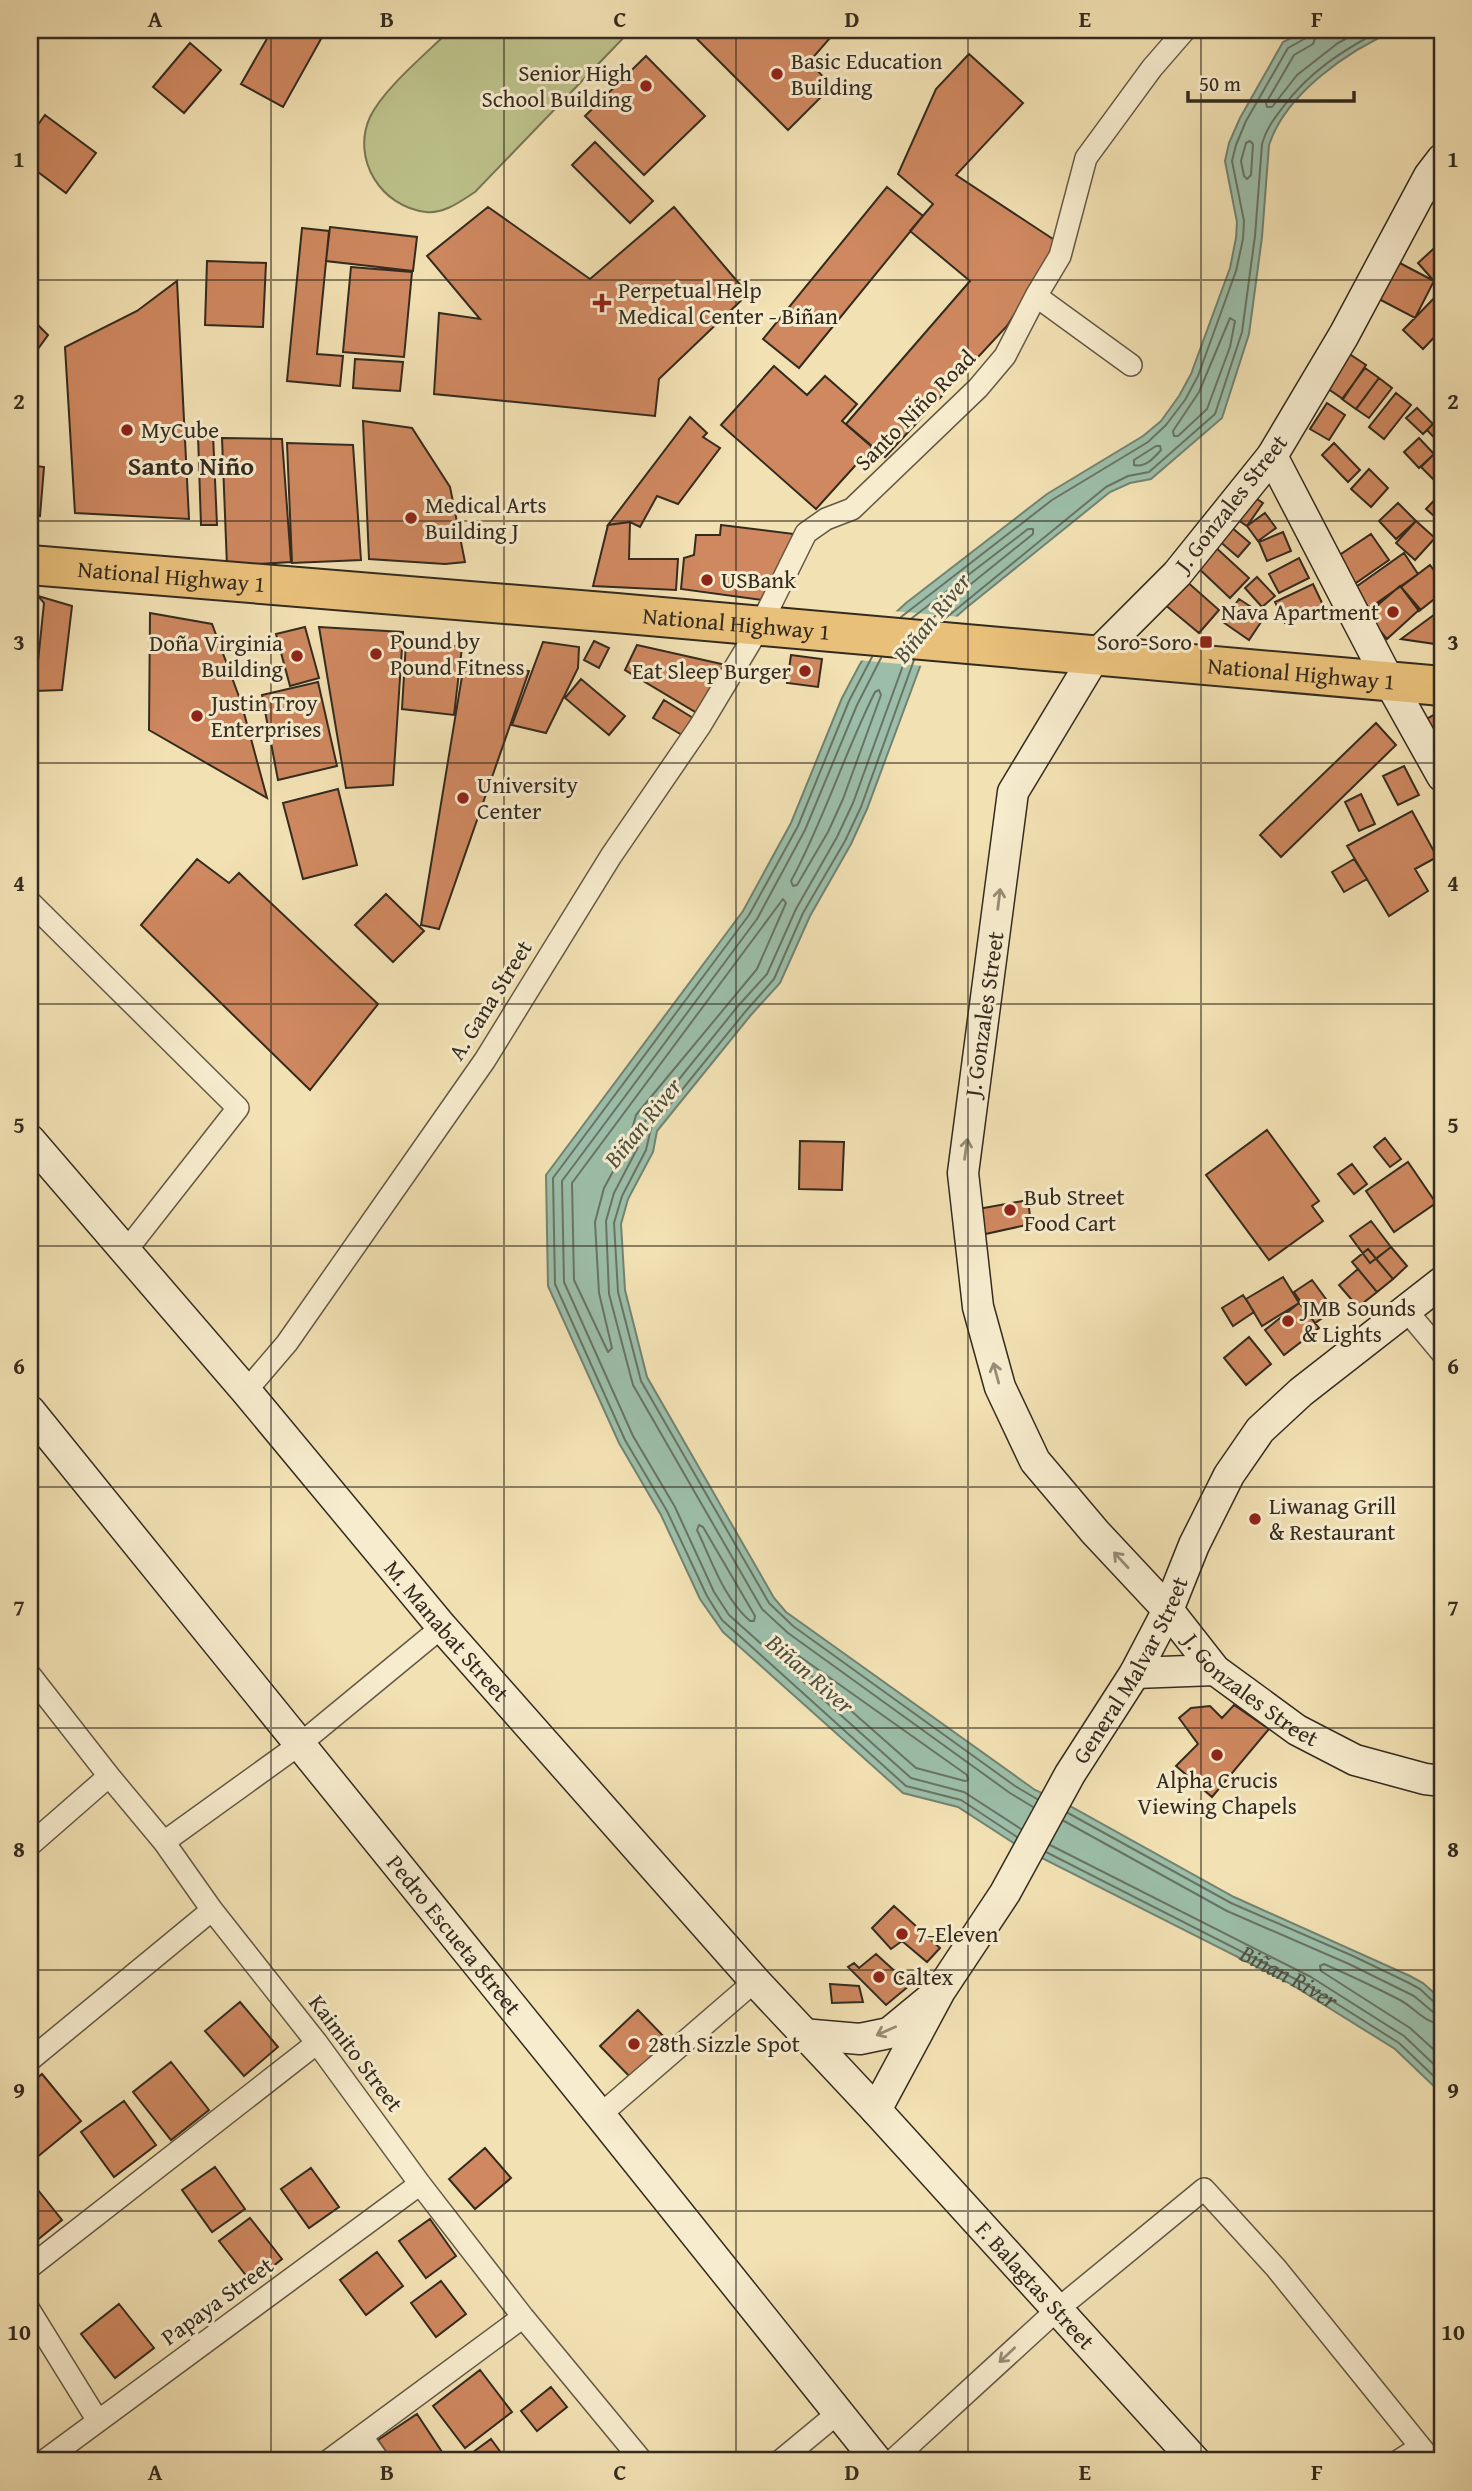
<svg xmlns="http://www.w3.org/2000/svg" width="1472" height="2491" viewBox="0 0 1472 2491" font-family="'Gentium Book Plus',serif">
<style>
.green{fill:#bdc28b;stroke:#787655;stroke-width:2}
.water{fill:#9cbea9;stroke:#728372;stroke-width:2}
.pier{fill:#f2e1b3}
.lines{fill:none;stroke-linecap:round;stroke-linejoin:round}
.shore{stroke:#687464;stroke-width:2}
.building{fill:#cf8860;stroke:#342b1f;stroke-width:2}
.street-casing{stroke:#645844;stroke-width:24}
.secondary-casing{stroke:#342b1f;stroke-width:33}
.highway-casing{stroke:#342b1f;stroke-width:42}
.street{stroke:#f7ecce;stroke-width:21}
.secondary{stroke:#f7ecce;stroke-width:30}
.highway{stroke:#e9c07a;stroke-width:38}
.oneway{stroke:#968c76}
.grid{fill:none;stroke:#342b1f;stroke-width:2;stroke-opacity:0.55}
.poi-dot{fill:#8f2418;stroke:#f7ecce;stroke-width:2.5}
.labels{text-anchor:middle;stroke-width:6;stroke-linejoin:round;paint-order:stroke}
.poi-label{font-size:23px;fill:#342b1f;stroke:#f7ecce;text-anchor:start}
.street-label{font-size:23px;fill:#342b1f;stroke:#f7ecce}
.water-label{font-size:24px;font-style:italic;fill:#4e5042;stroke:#f7ecce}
.quarter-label{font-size:26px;font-weight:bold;fill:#342b1f;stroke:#f7ecce}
.neatline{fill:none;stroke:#342b1f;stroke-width:2.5}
.grid-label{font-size:23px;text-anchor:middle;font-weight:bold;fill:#342b1f}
</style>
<rect width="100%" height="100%" fill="#f2e1b3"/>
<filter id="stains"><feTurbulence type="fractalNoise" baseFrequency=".00286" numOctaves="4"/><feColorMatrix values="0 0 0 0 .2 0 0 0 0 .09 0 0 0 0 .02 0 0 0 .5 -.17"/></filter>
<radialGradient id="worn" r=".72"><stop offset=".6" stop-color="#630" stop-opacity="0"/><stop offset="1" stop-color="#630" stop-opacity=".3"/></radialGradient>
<path class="green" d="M450,30H631L475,192C461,201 444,214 426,212C381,207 351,159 370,117C384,88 427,53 450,30Z"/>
<path class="water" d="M1308,30H1396C1349,50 1286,93 1269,145L1262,237L1249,334L1222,418L1151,479L1130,483L1110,492L966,608L949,623L924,656L867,809L851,844L810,916L780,983L750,1016L657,1131L653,1152L628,1199L621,1224L625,1290L647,1377L774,1598L786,1612L1035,1790L1068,1805L1234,1897L1410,1976L1423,1983L1442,2000V2094L1395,2049L1289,1983L1018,1846L958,1807L903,1793L723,1632L700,1599L661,1515L619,1443L548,1286L546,1175L743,911L791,823L842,698L860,664L892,616L906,603L1047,494L1143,436L1161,421L1179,396L1191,374L1230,268L1236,238L1237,222L1225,161L1229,143L1240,118L1283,42Z"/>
<path class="pier" d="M893,611L961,617L951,626L923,666L857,660L877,630Z"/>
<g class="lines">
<g class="shore">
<path d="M1318,30L1313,44L1294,55L1266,103L1267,107H1272L1297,75L1338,43L1362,30"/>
<path d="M1250,141L1253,144L1251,175L1247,179L1244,176L1241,161L1246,143Z"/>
<path d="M1230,318L1235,321L1230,347L1207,409L1178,436H1174L1173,431L1199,392Z"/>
<path d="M1156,446H1160L1161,450C1154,458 1145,468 1134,465V460Z"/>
<path d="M901,617L1052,500L1148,442L1166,425L1185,400L1198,376L1236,271L1243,239L1244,221L1232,161L1236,145L1246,121L1288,48L1306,38L1309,30"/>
<path d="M912,618L1028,529H1033V534L956,596L931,620"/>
<path d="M942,621L1106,487L1128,476L1149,472L1215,414L1242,332L1255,236L1262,144C1266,129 1274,119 1283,107C1310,71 1342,51 1381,30"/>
<path d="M872,657L849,701L798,826L749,915L553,1178L555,1284L625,1440L667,1511L707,1596L722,1620L906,1786L961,1800L1017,1837"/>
<path d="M881,658L857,705L805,830L757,919L562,1181L564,1282L633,1436L675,1507L714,1592L729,1615L911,1778L964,1792L1021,1829"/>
<path d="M905,660L853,803L837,837L796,909L767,974L738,1006L643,1124L638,1147L614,1193L606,1221L609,1294L633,1385L762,1609L788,1633L1010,1793L1033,1807"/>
<path d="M914,660L861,807L845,841L803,913L774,979L745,1012L651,1128L646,1150L622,1196L614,1223L618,1292L641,1381L769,1603L793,1626L1015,1786L1037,1799"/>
<path d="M879,690L881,695L843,799L828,832L797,885L793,886L791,881C824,820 844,754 875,692Z"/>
<path d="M783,899L786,903L757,969L636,1115L628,1144L604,1188L595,1222L599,1293L612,1348L608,1352L574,1280L572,1183Z"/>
<path d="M699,1525L703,1527L755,1616L754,1621H750C723,1597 712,1561 697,1530Z"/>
<path d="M792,1651L967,1775L968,1780L965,1781L916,1768L790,1657L789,1653Z"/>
<path d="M1068,1813L1231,1903L1353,1956L1407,1982L1420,1989L1436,2004L1442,2005"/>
<path d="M1064,1821L1227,1911L1349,1964L1414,1996L1433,2012L1442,2014"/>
<path d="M1050,1845L1311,1977L1404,2036L1442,2072"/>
<path id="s1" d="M1046,1852L1307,1985L1399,2043L1442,2084"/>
<path d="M1442,2024C1424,2023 1415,2008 1400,2000C1375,1987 1349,1975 1324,1964L1320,1966L1321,1971L1410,2028L1442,2057"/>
</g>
</g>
<path class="building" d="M272,30H326L283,107L241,84Z
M688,30H837L809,62L832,86L788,130Z
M190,43L221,70L184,113L153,87Z
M969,54L1023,103L956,175L1059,243L1007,326L885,457L846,424L970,281L910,231L933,204L898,174L936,89Z
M646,56L705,116L644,175L585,116Z
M45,115L96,153L66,193L30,166V136Z
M595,142L653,201L630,223L572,165Z
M887,187L923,216L799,368L763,339Z
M488,207L590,279L674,207L748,294L659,379L655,416L434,394L439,313L480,319L427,256Z
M330,227L417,237L413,271L326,261Z
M302,228L329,231L317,354L343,356L340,386L287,381Z
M1442,241V274L1434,281L1418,263Z
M207,261L266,263L263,327L205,325Z
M1396,261L1434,281L1415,318L1377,298Z
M351,267L412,272L404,357L343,352Z
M177,281L189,519L75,513L65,347L137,311Z
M1442,290V329L1423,349L1403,330Z
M30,317L48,335L30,360Z
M1345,351L1366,365L1343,399L1321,384Z
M355,359L403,362L400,391L353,388Z
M774,366L807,395L825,376L857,404L842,421L872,447L816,509L721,425Z
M1365,368L1379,378L1356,409L1342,399Z
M1379,378L1392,388L1369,418L1356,409Z
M1396,393L1411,405L1384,439L1369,427Z
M1327,403L1345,415L1329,440L1310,429Z
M1417,408L1433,424L1423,434L1406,418Z
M1442,414V446L1427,430Z
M690,417L707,433L703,437L720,448L678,504L657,496L640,527L630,522L608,525Z
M363,421L412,428L450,487L465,562L445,564L369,559Z
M213,434L217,525H201L198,435Z
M222,438L282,439L291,562L227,566Z
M1419,438L1434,454L1419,468L1404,452Z
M287,443L353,445L361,560L292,563Z
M1334,443L1360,470L1348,482L1322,455Z
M1442,446V488L1421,467Z
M30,465L44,467L40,516L30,514Z
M1369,469L1388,488L1371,507L1351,489Z
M1442,492V523L1426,509Z
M1248,493L1263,503L1247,526L1232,516Z
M1398,503L1416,521L1396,539L1379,521Z
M1265,513L1276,528L1258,541L1247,526Z
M1416,521L1435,538L1415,560L1396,543Z
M630,522L629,559H678L676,590L593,586L608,525Z
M721,525L802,535L769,601L681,589L684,558L694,555L696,535H720Z
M1230,526L1250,543L1238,557L1218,540Z
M1283,532L1291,551L1267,561L1259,542Z
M1371,534L1389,560L1353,585L1335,558Z
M1213,545L1249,578L1230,598L1195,565Z
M1404,553L1418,574L1361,614L1346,594Z
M1299,558L1309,578L1279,593L1269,574Z
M1430,565L1442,581V593L1419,611L1401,587Z
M1257,577L1275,596L1262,607L1245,588Z
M1185,580L1219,610L1199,633L1164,604Z
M1313,584L1323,605L1285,623L1275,602Z
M1400,586L1420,609L1387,639L1366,615Z
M30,595L38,596L31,696L30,695Z
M38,596L72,606L62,690L35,691L44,603Z
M1239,599L1265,616L1249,640L1223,622Z
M1442,609V645L1401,639Z
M150,613L212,624L241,702L267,798L149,730Z
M305,627L319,678L290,686L276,634Z
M319,627L403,632L393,785L346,788Z
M594,641L609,648L599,668L584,660Z
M406,642L462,647L454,715L402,709Z
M543,642L579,647L578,668L546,733L512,725Z
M637,645L726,665L702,716L625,670Z
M791,655L822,659L818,687L787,683Z
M464,664L529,671L439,929L421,925Z
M581,679L625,716L609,735L565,698Z
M318,682L337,766L278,780L262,695Z
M664,700L693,718L682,735L653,718Z
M1442,710V732L1429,740L1420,723Z
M1376,723L1396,745L1281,857L1260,835Z
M1404,766L1419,795L1398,805L1383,776Z
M338,789L357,865L303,879L283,803Z
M1361,794L1375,824L1359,831L1345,802Z
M1412,811L1437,857L1415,869L1428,891L1389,916L1347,846Z
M197,859L229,883L239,873L378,1004L310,1090L141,925Z
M1354,859L1367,879L1344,892L1332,872Z
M386,894L424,931L393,962L355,925Z
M1267,1130L1319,1201L1312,1206L1323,1221L1269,1260L1206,1175Z
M1385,1138L1401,1159L1390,1167L1374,1147Z
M800,1141L844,1142L842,1190L799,1189Z
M1408,1162L1436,1203L1394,1232L1366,1191Z
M1352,1164L1367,1184L1354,1194L1338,1174Z
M1028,1200L1031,1224L981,1235L978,1209Z
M1371,1221L1391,1247L1370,1263L1350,1236Z
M1391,1247L1407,1266L1393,1279L1376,1259Z
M1368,1249L1393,1279L1377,1292L1352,1262Z
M1358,1269L1377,1292L1358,1307L1339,1285Z
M1283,1277L1299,1303L1262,1326L1246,1299Z
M1312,1280L1334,1310L1315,1323L1294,1292Z
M1243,1295L1254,1312L1233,1326L1222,1308Z
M1299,1303L1319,1328L1284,1355L1265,1330Z
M1249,1337L1271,1364L1246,1385L1224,1358Z
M1234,1705L1269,1729L1212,1797L1176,1766L1198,1744L1179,1718L1191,1708L1210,1706L1222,1718Z
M894,1906L940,1948L927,1962L902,1941L891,1949L872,1928Z
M876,1954L910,1985L886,2005L848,1967L854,1963L859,1968Z
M830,1984L859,1986L863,2002L832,2003Z
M240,2002L278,2047L244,2076L205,2031Z
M638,2010L669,2042L629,2076L600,2046Z
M171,2062L209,2110L171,2140L133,2092Z
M42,2074L81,2121L30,2163V2084Z
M124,2101L156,2145L114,2177L81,2132Z
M485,2148L511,2178L475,2209L449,2179Z
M215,2167L245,2209L212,2232L182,2190Z
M311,2168L339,2207L309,2228L281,2189Z
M30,2180L62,2220L30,2246Z
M250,2218L282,2259L252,2283L219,2241Z
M430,2219L456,2256L426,2278L399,2241Z
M377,2252L403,2286L366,2315L340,2280Z
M441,2281L466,2314L436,2337L411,2303Z
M119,2304L154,2348L115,2378L81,2334Z
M480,2370L512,2412L465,2448L433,2406Z
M551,2387L567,2407L537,2431L521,2411Z
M417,2414L442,2452L428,2461H392L378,2440Z
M491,2439L507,2461H461Z"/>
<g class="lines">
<defs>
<path id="street" d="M1429,176L1442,197
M1036,296L1131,365
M30,902L238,1108L125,1252
M1406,1310L1442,1353
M246,1391L287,1343L485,1060L611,856L700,726L760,626L806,533L826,519L852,509L978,388L1005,356L1036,296L1060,256L1086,158L1152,68L1185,30
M30,1675L109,1776L164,1842L212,1910L317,2043L420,2184L523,2317L642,2461
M164,1842L300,1744L442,1627
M30,1845L109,1776
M30,2060L212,1910
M600,2115L755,1981
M30,2267L317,2043
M30,2311L98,2421
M362,2437L379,2461
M44,2461L420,2184
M328,2461L523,2317
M780,2461L838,2413
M892,2461L1058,2309L1204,2189L1276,2268L1432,2461
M1398,2461L1420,2447"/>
<g id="secondary">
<path id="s2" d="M1442,159L1429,176L1344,335L1272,456L1177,574L1095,656L1013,792L963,1173L978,1307L1000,1387L1035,1461L1095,1532L1168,1610L1215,1670L1297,1730L1355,1760L1425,1779L1442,1781"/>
<path d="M1272,456L1390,683L1442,776"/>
<path id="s3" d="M30,1140L246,1391L442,1627L755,1981L876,2110L1195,2461"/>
<path id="s4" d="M30,1411L600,2115L877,2461"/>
<path d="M1135,1673L1215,1670"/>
<path d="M802,2034L860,2039L889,2033L929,2000"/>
<path id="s5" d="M876,2110L940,1991L1005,1893L1070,1774L1135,1673L1168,1610L1194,1545L1229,1475L1260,1430L1301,1392L1442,1282"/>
</g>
<g id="highway">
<path id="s6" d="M30,565L616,613L1442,686"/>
</g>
</defs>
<use href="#street" class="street-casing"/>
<use href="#secondary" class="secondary-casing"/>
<use href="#highway" class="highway-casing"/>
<use href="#street" class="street"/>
<use href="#secondary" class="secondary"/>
<use href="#highway" class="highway"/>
</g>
<defs><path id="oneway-shaft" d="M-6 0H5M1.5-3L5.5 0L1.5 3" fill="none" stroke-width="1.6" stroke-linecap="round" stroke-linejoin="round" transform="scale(1.75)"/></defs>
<g class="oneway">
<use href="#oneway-shaft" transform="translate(999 899) rotate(-83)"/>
<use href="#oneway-shaft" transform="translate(966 1149) rotate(-82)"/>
<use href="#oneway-shaft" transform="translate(996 1373) rotate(-105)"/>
<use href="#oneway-shaft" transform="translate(1121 1560) rotate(-133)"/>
<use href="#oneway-shaft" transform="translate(886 2031) rotate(156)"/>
<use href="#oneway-shaft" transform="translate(1007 2355) rotate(137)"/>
</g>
<path class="grid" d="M271,30V2461M504,30V2461M736,30V2461M968,30V2461M1201,30V2461M30,280H1442M30,521H1442M30,763H1442M30,1004H1442M30,1246H1442M30,1487H1442M30,1728H1442M30,1970H1442M30,2211H1442"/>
<g class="poi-dot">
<circle cx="777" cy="74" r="7"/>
<circle cx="646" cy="86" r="7"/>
<path d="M598.5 292.5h7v7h7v7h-7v7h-7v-7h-7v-7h7z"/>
<circle cx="127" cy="430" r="7"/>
<circle cx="411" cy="518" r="7"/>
<circle cx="707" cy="580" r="7"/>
<circle cx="1393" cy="612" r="7"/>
<rect x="1199" y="635" width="14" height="14" rx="3.5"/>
<circle cx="376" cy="654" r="7"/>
<circle cx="297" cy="656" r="7"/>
<circle cx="805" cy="671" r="7"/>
<circle cx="197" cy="716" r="7"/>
<circle cx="463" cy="798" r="7"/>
<circle cx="1010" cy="1210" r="7"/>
<circle cx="1288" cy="1321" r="7"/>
<circle cx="1255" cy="1519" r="7"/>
<circle cx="1217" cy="1755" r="7"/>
<circle cx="902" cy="1934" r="7"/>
<circle cx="879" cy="1977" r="7"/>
<circle cx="634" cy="2044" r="7"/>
</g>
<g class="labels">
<g class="poi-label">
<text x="791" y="69">Basic Education<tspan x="791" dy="26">Building</tspan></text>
<text x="632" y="81" text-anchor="end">Senior High<tspan x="632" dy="26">School Building</tspan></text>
<text x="618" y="298">Perpetual Help<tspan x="618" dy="26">Medical Center - Biñan</tspan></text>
<text x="141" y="438">MyCube</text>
<text x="425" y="513">Medical Arts<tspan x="425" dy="26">Building J</tspan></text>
<text x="721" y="588">USBank</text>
<text x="1379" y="620" text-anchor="end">Nava Apartment</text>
<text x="390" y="649">Pound by<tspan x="390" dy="26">Pound Fitness</tspan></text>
<text x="1192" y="650" text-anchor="end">Soro-Soro</text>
<text x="283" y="651" text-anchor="end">Doña Virginia<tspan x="283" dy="26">Building</tspan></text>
<text x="791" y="679" text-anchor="end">Eat Sleep Burger</text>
<text x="211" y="711">Justin Troy<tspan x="211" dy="26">Enterprises</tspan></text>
<text x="477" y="793">University<tspan x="477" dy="26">Center</tspan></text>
<text x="1024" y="1205">Bub Street<tspan x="1024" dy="26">Food Cart</tspan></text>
<text x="1302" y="1316">JMB Sounds<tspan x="1302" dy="26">&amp; Lights</tspan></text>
<text x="1269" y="1514">Liwanag Grill<tspan x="1269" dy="26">&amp; Restaurant</tspan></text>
<text x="1217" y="1788" text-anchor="middle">Alpha Crucis<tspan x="1217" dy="26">Viewing Chapels</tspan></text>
<text x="916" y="1942">7-Eleven</text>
<text x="893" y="1985">Caltex</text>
<text x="648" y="2052">28th Sizzle Spot</text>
</g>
<g class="street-label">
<text transform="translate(915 410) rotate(-45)" y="8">Santo Niño Road</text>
<text transform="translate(1231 503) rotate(-52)" y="8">J. Gonzales Street</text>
<text dy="8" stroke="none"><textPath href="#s6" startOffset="142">National Highway 1</textPath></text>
<text dy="8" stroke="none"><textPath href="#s6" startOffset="709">National Highway 1</textPath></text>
<text dy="8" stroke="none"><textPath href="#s6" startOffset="1276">National Highway 1</textPath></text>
<text transform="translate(490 1000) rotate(-58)" y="8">A. Gana Street</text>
<text transform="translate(984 1014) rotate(-82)" y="8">J. Gonzales Street</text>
<text dy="8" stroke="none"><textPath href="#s3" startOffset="644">M. Manabat Street</textPath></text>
<text dy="8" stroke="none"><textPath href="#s5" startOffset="509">General Malvar Street</textPath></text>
<text dy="8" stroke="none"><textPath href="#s2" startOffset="1769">J. Gonzales Street</textPath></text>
<text dy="8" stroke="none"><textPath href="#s4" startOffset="674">Pedro Escueta Street</textPath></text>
<text transform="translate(356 2053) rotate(53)" y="8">Kaimito Street</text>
<text dy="8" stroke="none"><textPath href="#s3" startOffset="1524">F. Balagtas Street</textPath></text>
<text transform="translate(217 2301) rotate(-36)" y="8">Papaya Street</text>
</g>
<g class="water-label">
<text transform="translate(932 618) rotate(-51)" y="8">Biñan River</text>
<text transform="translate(643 1123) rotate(-51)" y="8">Biñan River</text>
<text transform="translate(810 1674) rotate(41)" y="8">Biñan River</text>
<text dy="8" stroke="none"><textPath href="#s1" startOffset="273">Biñan River</textPath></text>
</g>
<g class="quarter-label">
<text x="191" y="475">Santo Niño</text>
</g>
</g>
<rect width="1472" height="2491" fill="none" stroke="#f2e1b3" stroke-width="77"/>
<path d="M1188 91v10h166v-10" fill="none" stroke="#342b1f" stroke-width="3.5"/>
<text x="1199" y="91" font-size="21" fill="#342b1f" stroke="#f7ecce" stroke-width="5" paint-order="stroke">50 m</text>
<rect x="38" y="38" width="1396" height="2414" class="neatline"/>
<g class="grid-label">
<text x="155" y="27">A</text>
<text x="387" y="27">B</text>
<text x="620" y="27">C</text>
<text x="852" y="27">D</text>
<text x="1085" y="27">E</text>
<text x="1317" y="27">F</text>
<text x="19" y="167">1</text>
<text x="1453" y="167">1</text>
<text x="19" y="409">2</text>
<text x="1453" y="409">2</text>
<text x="19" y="650">3</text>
<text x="1453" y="650">3</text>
<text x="19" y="891">4</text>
<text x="1453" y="891">4</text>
<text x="19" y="1133">5</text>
<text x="1453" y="1133">5</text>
<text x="19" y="1374">6</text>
<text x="1453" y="1374">6</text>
<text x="19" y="1616">7</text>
<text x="1453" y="1616">7</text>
<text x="19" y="1857">8</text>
<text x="1453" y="1857">8</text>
<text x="19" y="2098">9</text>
<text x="1453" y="2098">9</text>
<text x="19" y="2340">10</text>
<text x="1453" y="2340">10</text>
<text x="155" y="2480">A</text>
<text x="387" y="2480">B</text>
<text x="620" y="2480">C</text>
<text x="852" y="2480">D</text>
<text x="1085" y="2480">E</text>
<text x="1317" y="2480">F</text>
</g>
<rect width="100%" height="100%" filter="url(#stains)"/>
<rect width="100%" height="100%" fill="url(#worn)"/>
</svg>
